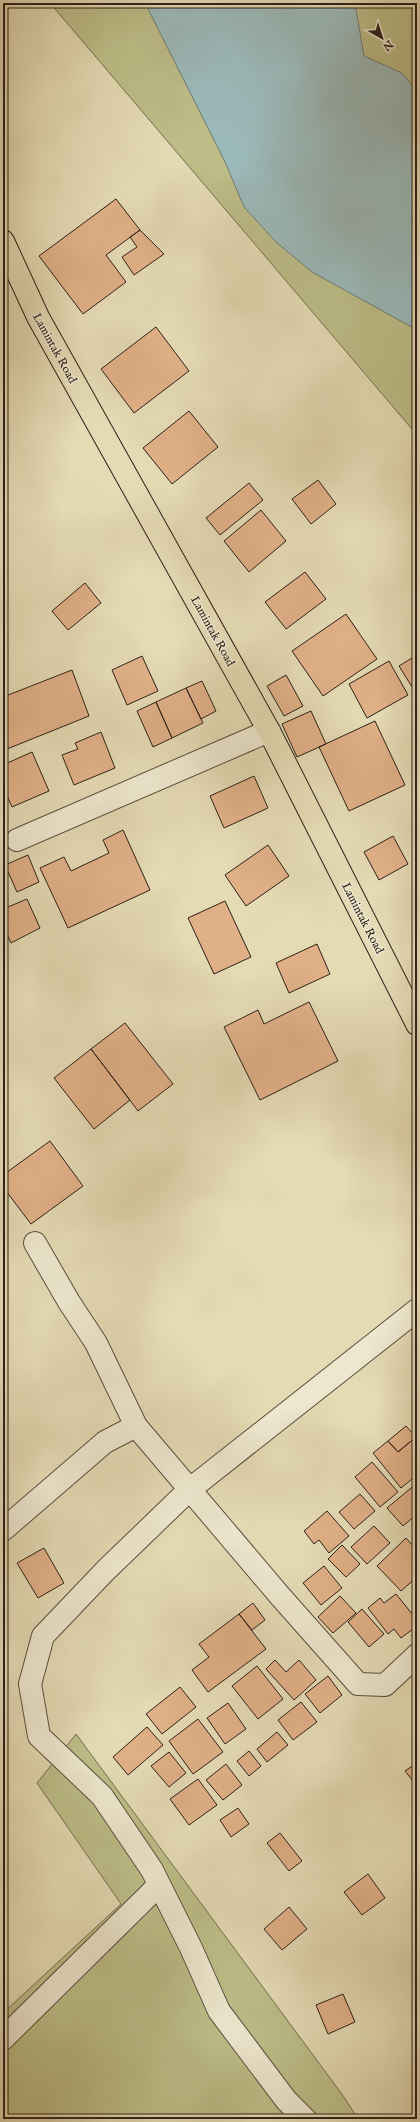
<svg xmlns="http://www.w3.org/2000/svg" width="420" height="2122" viewBox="0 0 420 2122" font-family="'IM FELL English',serif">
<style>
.green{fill:#bcbd87;stroke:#746e50}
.water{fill:#9bb8b8;stroke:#6f7b78}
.building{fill:#e0b087;stroke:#2d2019}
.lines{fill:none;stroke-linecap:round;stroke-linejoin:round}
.minor-casing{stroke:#5b4e40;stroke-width:24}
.major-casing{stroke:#2d2019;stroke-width:24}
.minor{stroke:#ede7ce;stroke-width:22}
.major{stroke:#e4dab4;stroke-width:22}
.labels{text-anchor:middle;stroke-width:3;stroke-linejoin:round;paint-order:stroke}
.street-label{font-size:12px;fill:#2d2019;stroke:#ede7ce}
</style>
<rect width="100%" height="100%" fill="#e4dab4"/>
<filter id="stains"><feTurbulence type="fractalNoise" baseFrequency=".005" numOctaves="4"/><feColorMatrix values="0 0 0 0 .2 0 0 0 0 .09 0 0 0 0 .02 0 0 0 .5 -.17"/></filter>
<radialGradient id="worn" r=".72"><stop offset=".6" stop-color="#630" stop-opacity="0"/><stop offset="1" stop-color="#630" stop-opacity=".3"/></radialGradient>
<path class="green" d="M50,3H417V435Z
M76,1734L344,2097L358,2119H3V2013L121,1904L37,1783Z"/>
<path class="water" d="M145,3H355L364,56L402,73L417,91V330L312,272L276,242L244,207L225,162Z"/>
<path class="building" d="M116,199L140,230L106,255L126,282L83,314L39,256Z
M140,230L164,254L134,275L122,257L137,247L130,237Z
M156,327L189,371L134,413L101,369Z
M189,411L218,447L172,484L143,448Z
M318,480L336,504L311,524L292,499Z
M249,483L263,500L220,535L206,518Z
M261,510L286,541L249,572L224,541Z
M305,572L326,599L286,629L265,602Z
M85,583L101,603L68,630L52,611Z
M346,614L377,659L323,696L292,651Z
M417,655V688L414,690L399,666Z
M142,656L158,691L127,705L112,670Z
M389,661L408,695L367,718L349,684Z
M72,670L89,716L7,749L3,740V697Z
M286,675L303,706L284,716L267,686Z
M202,681L216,711L201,719L186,688Z
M186,688L203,723L172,738L156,702Z
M156,702L172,738L153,747L137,711Z
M311,711L326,744L297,757L282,724Z
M375,721L405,785L349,811L319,747Z
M101,732L115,768L74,785L62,755L78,749L75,743Z
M32,752L49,791L12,807L3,787V765Z
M254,776L268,808L224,828L210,796Z
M123,830L150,890L68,928L40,868L64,857L71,871L109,853L103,840Z
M393,836L408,864L379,880L364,852Z
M268,845L289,876L246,906L225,875Z
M28,855L39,882L17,892L5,865Z
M27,899L40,928L11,943L3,926V909Z
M225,901L251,957L214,974L188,918Z
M317,944L330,974L289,993L276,963Z
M309,1002L338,1061L260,1100L224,1027L258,1010L264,1024Z
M125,1023L173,1084L138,1111L91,1049Z
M91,1049L130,1100L94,1129L54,1078Z
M50,1141L83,1186L31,1224L3,1187V1175Z
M406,1426L416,1437L398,1452L388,1441Z
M416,1437L417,1475L401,1488L373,1453L388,1441L398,1452Z
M372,1462L398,1492L380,1507L355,1477Z
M417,1483V1514L403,1526L387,1508Z
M360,1494L375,1511L354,1529L339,1512Z
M327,1511L349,1536L329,1553L319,1540L314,1544L304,1531Z
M374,1526L390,1543L367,1564L351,1547Z
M406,1538L417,1550V1577L401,1591L377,1566Z
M342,1545L360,1564L346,1577L328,1559Z
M44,1548L64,1583L38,1598L17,1563Z
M324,1566L342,1588L321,1605L303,1583Z
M396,1594L417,1620V1626L401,1638L394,1629L388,1634L368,1608L380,1598L384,1603Z
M340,1596L356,1613L333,1633L318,1617Z
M253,1603L265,1620L252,1630L239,1614Z
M362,1609L384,1634L369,1647L348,1622Z
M239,1614L266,1649L208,1692L192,1670L209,1657L199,1644Z
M275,1660L286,1672L299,1660L316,1680L294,1700L266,1669Z
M257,1666L283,1699L258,1719L232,1686Z
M328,1676L342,1695L320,1713L305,1694Z
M180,1687L196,1707L162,1734L146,1714Z
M301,1702L317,1722L293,1740L278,1720Z
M228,1703L246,1729L225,1744L207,1718Z
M198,1719L223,1752L193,1774L169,1741Z
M147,1727L163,1745L128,1775L113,1757Z
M277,1732L288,1745L267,1762L257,1749Z
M249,1751L261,1766L249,1776L237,1761Z
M169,1752L186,1773L169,1787L151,1766Z
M417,1763V1786L405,1771Z
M226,1764L242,1785L223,1800L206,1780Z
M198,1779L217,1805L189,1825L170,1799Z
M238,1808L249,1824L231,1837L220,1820Z
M280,1833L302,1861L289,1871L267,1843Z
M368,1874L385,1898L362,1915L344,1892Z
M289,1907L307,1929L282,1950L264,1929Z
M343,1994L355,2022L328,2034L316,2005Z"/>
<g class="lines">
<defs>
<path id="minor" d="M17,840L269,731
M35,1243L69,1302L96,1343L136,1426
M3,1530L105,1442L136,1426L280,1596L358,1684L385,1685L417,1655
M3,2039L159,1885
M305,2119L286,2100L219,2011L191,1948L152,1870L102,1796L39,1736L30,1684L43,1636L106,1570L189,1490L417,1310"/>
<path id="major" d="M3,241L38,317L269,731L417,1024"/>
</defs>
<use href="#minor" class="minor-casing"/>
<use href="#major" class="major-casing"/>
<use href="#minor" class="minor"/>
<use href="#major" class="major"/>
</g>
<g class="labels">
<g class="street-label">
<text transform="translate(55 348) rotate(61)" y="4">Lamintak Road</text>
<text transform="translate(213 631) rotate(61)" y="4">Lamintak Road</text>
<text transform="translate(363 918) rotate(63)" y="4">Lamintak Road</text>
</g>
</g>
<rect width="420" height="2122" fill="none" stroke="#e4dab4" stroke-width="16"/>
<rect x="4" y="4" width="412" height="2114" fill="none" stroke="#2d2019" stroke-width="2"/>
<rect x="8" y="8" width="404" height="2106" fill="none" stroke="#2d2019"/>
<g transform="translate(382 38) rotate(141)" stroke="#ede7ce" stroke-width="3" paint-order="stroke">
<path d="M0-3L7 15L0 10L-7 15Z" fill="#2d2019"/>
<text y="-6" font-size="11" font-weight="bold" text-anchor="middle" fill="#2d2019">N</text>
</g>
<rect width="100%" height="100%" filter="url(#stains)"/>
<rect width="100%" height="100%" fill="url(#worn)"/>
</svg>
